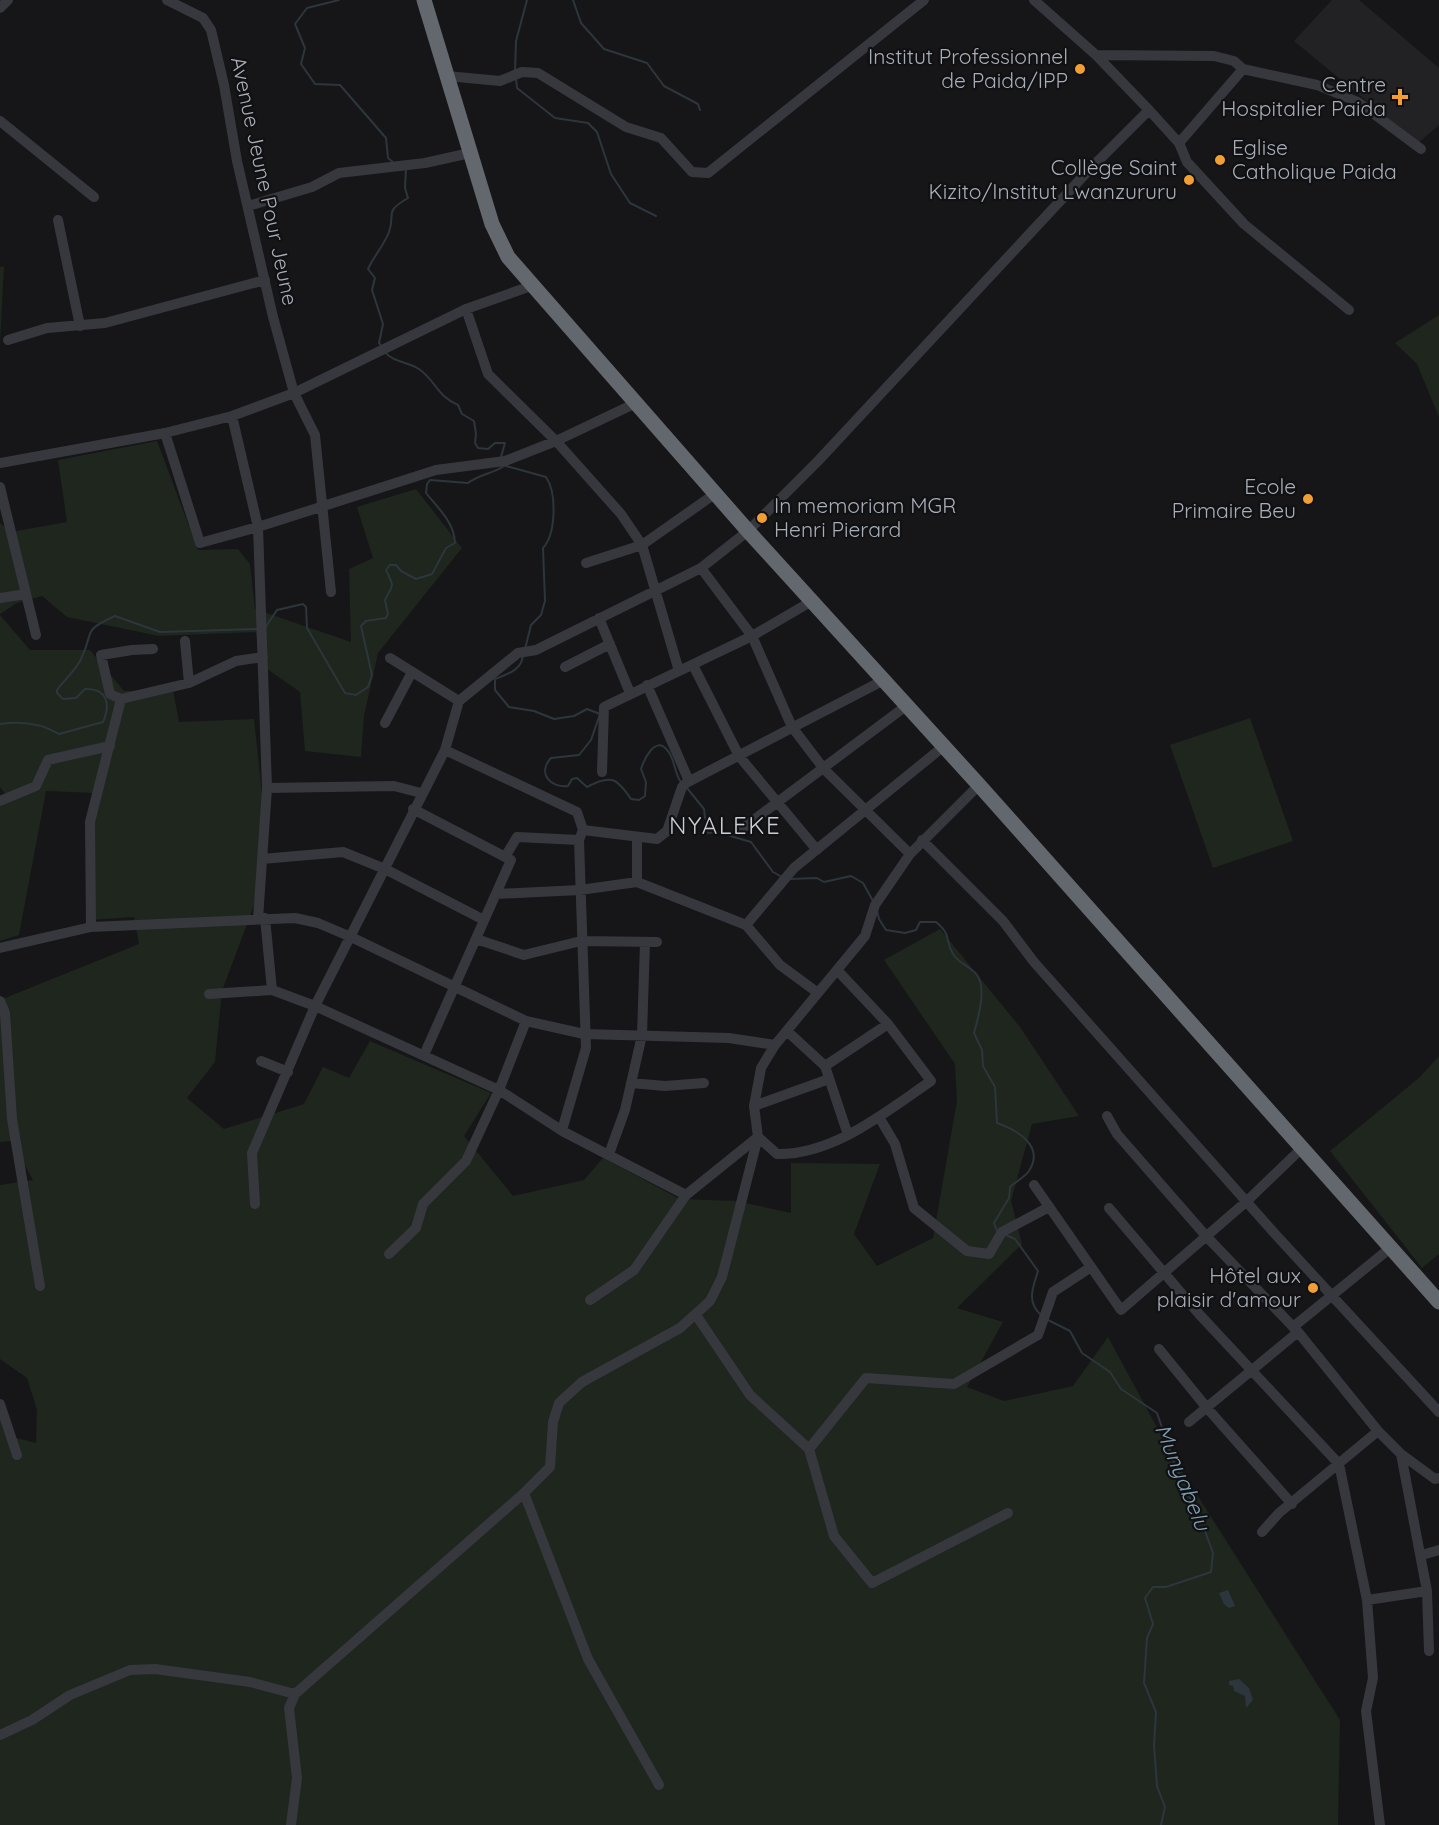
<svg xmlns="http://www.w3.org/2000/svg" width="1439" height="1825" viewBox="0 0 1439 1825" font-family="Quicksand,sans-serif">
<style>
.built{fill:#222225}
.green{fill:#1e261e}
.water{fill:#2c363c}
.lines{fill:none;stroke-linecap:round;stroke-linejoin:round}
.stream{stroke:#2c363c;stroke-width:2}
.minor{stroke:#37383d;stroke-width:10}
.highway{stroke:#63676e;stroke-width:15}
.poi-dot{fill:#f19f34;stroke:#111113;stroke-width:2}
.labels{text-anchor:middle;stroke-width:4.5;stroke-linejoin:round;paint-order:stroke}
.poi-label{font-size:21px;fill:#a8aeb8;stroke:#111113;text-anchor:end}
.street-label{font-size:21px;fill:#a8aeb8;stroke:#111113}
.water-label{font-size:22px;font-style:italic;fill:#7fa0b3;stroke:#111113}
.quarter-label{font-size:24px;letter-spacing:1.5px;fill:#c9cdd4;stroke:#111113}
</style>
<rect width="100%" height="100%" fill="#161618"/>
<path class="built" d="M1332,0H1359L1439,68V125L1418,143L1294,41Z"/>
<path class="green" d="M4,266L0,343V267Z
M1439,315V417L1417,364L1395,343Z
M157,441L198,550L238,549L250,564L255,609L351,642L349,569L373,558L357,507L416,489L462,548L378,653L364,716L361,757L305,751L300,692L260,664L256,632L159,636L67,617L42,596L17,603L0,614V523L11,532L67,522L58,460Z
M0,615L30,650H90L124,691L173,690L179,722L254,719L262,794L256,900L222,991L215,1062L187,1098L224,1129L304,1104L323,1067L349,1078L370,1041L491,1093L464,1136L513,1196L584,1180L603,1158L680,1199L736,1201L791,1213V1163L880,1164L854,1234L877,1266L933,1238L957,1101L955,1064L884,960L940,929L1020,1027L1079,1116L1032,1124L1011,1201L1022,1244L957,1308L1003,1322L967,1387L1004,1401L1073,1386L1108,1337L1173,1457L1340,1720L1338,1825H0V1418L5,1435L36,1443L37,1410L27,1378L0,1359V1185L33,1180L11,1141L0,1142V1000L139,944L134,917L91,920L95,793L46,791L19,935L0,941V798L6,795L0,787Z
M1250,718L1293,841L1213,868L1170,745Z
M1439,1056V1254L1422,1268L1330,1151L1420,1077Z"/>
<path class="water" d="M1228,1590L1235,1606L1229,1608L1224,1604L1219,1593Z
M1239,1679L1249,1688L1253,1700L1246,1708L1245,1696L1234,1691L1233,1686L1229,1685V1681Z"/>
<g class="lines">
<path class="stream" d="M339,0L307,8L295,24L305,48L301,64L315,84L340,85L386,138L388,158L394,163
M573,0L581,23L604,49L647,63L664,86L698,104L700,110
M515,70L516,41L527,0
M516,78L517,88L555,118L588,123L597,132L611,174L630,203L656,216
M382,347L379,343L383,324L372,290L375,278L368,269C374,256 384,245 389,232C396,212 383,213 408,198L405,188L406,168
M385,352C392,362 409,362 419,369C436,381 437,396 458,405L462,414L474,421L476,434L475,443L478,448L488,449L495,443H505L501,457
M506,466L546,477C557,493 556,534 543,548L545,601L541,615L531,625L525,649
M265,628L277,610L303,604L306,607L307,628L345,693L356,695L368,687L372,675L361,626L366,621L386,618L388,614L385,600C393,584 395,588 386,570L390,565H396L401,571L416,579L432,574L446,548L455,543C454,522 438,508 426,493L427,484L430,480L468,483C480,474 492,474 504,466
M523,655C522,670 508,674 495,679V690L509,707L534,711L554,719L574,716L587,709L600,714L591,740L579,755L551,758C537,773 550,788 568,786L572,779L577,778L587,787C611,774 617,778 631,799L639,800L645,796L646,782L641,769C644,760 655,735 667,750C675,758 674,773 681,782
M0,724C21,721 42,724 59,734L103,722C111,704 107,688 85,689L76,698L63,699L57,693V690C64,680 76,670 81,659C95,631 80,632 115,616L160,632L257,629
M687,788L704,809L705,818L711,823L707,830L708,833L717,832L751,842L773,872L782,877
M789,879L817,878L824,882L851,876L863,883L873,901
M877,911L879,919L886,930L905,933L916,930L920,922H936C953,936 944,940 953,954C958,963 971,967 977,975C987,989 978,1018 974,1033L982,1050L983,1066L995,1087L997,1123C1017,1130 1045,1146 1029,1171C1025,1177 1015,1182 1010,1187L1009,1198L994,1223L997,1231
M1006,1235L1015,1239L1038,1271C1033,1287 1026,1302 1041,1315
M1048,1320L1070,1331L1082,1353L1110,1372L1121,1389L1157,1413L1177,1471L1189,1485V1496L1201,1523
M1161,1825L1165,1807L1157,1786L1154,1745L1156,1712L1144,1683L1147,1638L1153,1624L1145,1598L1153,1587H1166L1211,1572L1213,1553L1205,1531"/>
<path class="minor" d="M167,0L203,18L211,30L224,85L237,161L273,317L294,393L315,435L331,592
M1034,0L1096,55L1149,110L1179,143L1187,162L1244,224L1349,310
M0,8L8,0
M1096,55L1214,56L1234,61L1243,69L1317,85L1358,102L1421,149
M447,76L500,81L522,72L538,73L626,127L661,138L692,172L708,173L924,0
M0,121L94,197
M1179,143L1243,69
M248,206L312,187L339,173L425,163L470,153
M58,220L80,326
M466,309L488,374L556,441L621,514L642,545L679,671
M8,340L47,328L105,323L265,280
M232,416L258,527L267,788L258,919
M165,433L200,543L258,527L436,470L505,461L556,441L636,403
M0,463L165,433L232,416L294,393L466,309L531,286
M0,487L36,635
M586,563L642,545L716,493
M701,568L752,636L792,727L824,769L910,854
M0,598L26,594
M599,618L630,693
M185,641L189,683
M390,658L459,701
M693,665L739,756L817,850
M565,667L610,644
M647,685L689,781
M121,699L110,694L101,655L132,650L153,649
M385,723L412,672
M445,750L577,812L583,830
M602,772L604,707L752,636L812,601
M267,788L394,786L421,793
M0,801L36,786L48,760L110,746
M413,809L511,860L424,1055
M743,828L906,706
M637,837V882
M922,840L1003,921L1034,962L1276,1235L1439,1412
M505,857L517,837L579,840
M262,859L343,852L385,869L484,920
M496,894L580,890L637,882L746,925L780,965L818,993
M265,918L272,990
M746,925L794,868L944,746
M91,927L90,822L121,699L189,683L236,661L263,657
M476,939L524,955L581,941L657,942
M0,948L91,927L295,918L318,923L351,937L526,1021L584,1034L729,1038L775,1045
M209,994L272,990L315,1006L499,1090L564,1132L686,1195
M0,1001L5,1013L12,1119L40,1286
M787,1031L825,1066L848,1135
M261,1061L288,1072
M825,1066L888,1024
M631,1083L665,1086L704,1083
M754,1106L829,1079
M1107,1116L1117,1134L1206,1236L1298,1332L1378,1431L1401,1454L1435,1479L1439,1478
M879,1117L895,1144L914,1208L967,1251L989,1254L1002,1232L1049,1207
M562,1130L586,1048L579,840L583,830L657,839L667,831L682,787L686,783L884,680
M609,1154L625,1110L642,1035L645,942
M1034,1185L1121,1310L1247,1201L1303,1147
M255,1204L252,1153L315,1006L445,750L459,701L518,653L536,650L701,568L748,531L818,461L1089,170L1149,110
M1109,1208L1199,1314L1339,1464L1367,1600L1373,1678L1366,1711L1380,1825
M389,1254L416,1228L423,1204L466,1161L499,1090L526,1021
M590,1300L634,1270L686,1195L758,1137L777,1154C834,1155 885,1112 931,1081L888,1024L838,971
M696,1315L750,1395L809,1449L834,1536L872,1583L1008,1513
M1293,1327L1389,1249
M1159,1349L1207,1408L1292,1504
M0,1404L17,1455
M1189,1422L1298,1332
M809,1449L866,1378L954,1384L1038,1335L1053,1292L1091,1267
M1401,1454L1427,1591L1429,1651
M524,1493L588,1659L659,1785
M1262,1532L1279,1513L1378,1431
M1422,1555L1439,1550
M1367,1600L1427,1591
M0,1735L32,1720L70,1695L130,1670L155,1669L250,1682L295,1694
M291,1825L297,1778L289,1708L295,1694L524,1493L550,1467L553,1422L559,1403L582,1382L680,1328L710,1301L722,1277L758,1137L754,1106L761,1068L775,1045L865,936L875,905L910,854L979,785"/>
<path class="highway" d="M424,0L492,224L508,257L748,531L979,785L1439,1302"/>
</g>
<g class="poi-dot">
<circle cx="1080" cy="69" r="6"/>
<path d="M1397 88h6v6h6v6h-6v6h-6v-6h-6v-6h6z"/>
<circle cx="1220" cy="160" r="6"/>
<circle cx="1189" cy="180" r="6"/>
<circle cx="1308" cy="499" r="6"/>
<circle cx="762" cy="518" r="6"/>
<circle cx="1313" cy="1288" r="6"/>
</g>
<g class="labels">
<g class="poi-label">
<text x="1068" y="64">Institut Professionnel<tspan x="1068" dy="24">de Paida/IPP</tspan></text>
<text x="1386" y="92">Centre<tspan x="1386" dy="24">Hospitalier Paida</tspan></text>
<text x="1232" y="155" text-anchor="start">Eglise<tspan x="1232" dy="24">Catholique Paida</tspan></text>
<text x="1177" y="175">Collège Saint<tspan x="1177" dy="24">Kizito/Institut Lwanzururu</tspan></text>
<text x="1296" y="494">Ecole<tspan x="1296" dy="24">Primaire Beu</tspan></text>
<text x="774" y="513" text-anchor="start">In memoriam MGR<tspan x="774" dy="24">Henri Pierard</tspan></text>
<text x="1301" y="1283">Hôtel aux<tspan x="1301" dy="24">plaisir d'amour</tspan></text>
</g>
<g class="street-label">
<text transform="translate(264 181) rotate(78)" y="7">Avenue Jeune Pour Jeune</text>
</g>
<g class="water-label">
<text transform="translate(1183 1477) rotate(68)" y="8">Munyabelu</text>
</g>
<g class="quarter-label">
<text x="725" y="834">NYALEKE</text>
</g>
</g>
</svg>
